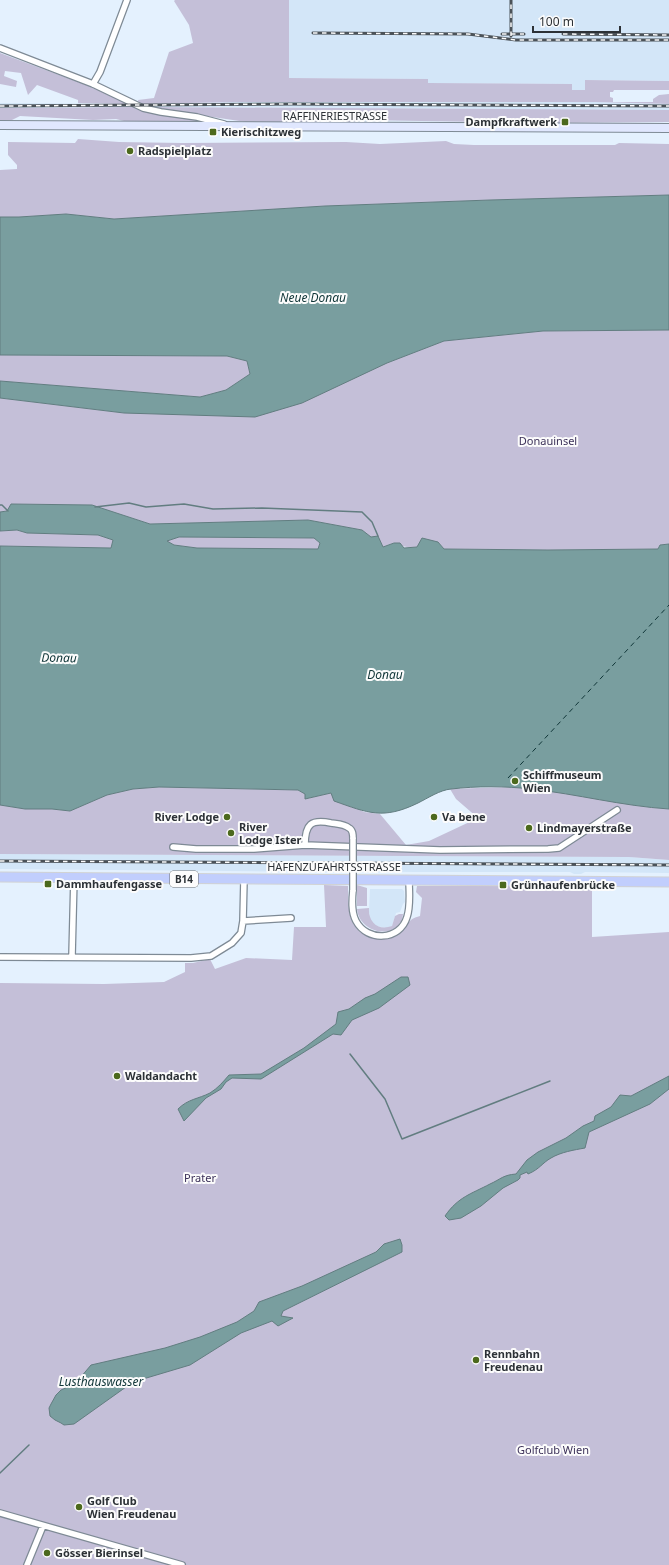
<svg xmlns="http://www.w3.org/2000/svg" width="669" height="1565" viewBox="0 0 669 1565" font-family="'Noto Sans',sans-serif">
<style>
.built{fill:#d3e6f8}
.green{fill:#c4bfd8}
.water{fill:#799e9f;stroke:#627d80;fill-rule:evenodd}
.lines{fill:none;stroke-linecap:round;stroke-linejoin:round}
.stream{stroke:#627d80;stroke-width:1.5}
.ferry{stroke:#0f3537;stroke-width:1;stroke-dasharray:5 4;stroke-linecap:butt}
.minor-casing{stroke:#7e8a95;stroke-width:8}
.secondary-casing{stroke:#7e8a95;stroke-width:10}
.primary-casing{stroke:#d1d2d3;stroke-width:11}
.minor{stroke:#fff;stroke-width:5.5}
.secondary{stroke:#e0e7fe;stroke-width:8}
.primary{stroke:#c1cefd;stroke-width:9}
.rail-casing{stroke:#4b5258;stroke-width:3}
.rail{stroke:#fcfcfc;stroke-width:1.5;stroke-dasharray:4.5;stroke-linecap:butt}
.minor-bridge-casing{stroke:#7e8a95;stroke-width:8;stroke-linecap:butt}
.minor-bridge{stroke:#fff;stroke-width:5.5}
.poi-dot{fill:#4c691d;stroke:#fcfcfc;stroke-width:1.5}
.labels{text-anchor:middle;stroke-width:4;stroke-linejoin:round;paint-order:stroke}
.shield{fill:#fcfcfc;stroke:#6a6e71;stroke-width:1}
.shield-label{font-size:10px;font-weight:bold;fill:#2c3136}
.street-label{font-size:11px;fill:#2c3136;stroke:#fcfcfc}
.poi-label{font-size:11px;font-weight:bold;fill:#2c3136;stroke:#fcfcfc;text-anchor:start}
.park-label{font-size:11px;fill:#3b3058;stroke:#fcfcfc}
.water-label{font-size:12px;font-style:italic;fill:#0f3537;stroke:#fcfcfc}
</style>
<rect width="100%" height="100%" fill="#e4f1fe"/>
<path class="built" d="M289,0H669V81L585,80V90H572V84L428,83V79L288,78Z
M239,102H595L669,104V110L236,107L0,108V103L137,104Z
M0,854L629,857L669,860V873L585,872L581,874H574L570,872H416L331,871L326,872L0,869Z
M370,889H402L404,891L405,902L403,904L400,912L396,913L392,926L386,928L376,926L370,920L369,911Z"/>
<path class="green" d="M175,0H289V78L428,79V83L572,84V90H585V80L669,81V90H614L613,92H610V97L613,98V102H653V99L659,95L669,94V104L595,102H239L139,104L138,100L154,98L169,52L193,43L189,25L174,1Z
M0,53L86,85L129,104L78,103V100L37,85L28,95L21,73L5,71L4,76L17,81L16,87L0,84Z
M137,107L197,118L199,120L198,122H128L116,119L93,120L20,116L12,120L0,121V108Z
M146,107L669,110V122L542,123L362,120L346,123L246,122Z
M78,139L119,142L182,143L346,142L380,144L446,141L454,144L474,145H615L619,143L669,144V195L490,200L325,206L114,219L66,214L19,217H0V170L17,169V165L8,155V142L75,143Z
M669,330V544L660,545L658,549L548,550L444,549L438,542C421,546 410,551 394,543L382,547L362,530L308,520L150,524L92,505L11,504L7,511L0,512V398L124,413L387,363L444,341L543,331Z
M0,355L227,356L247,361L250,374L226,390L200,397L0,381Z
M17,530L27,533L98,535L113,540L111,548L0,546V531Z
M179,537L314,538L320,543L319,549L197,548L174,545L166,541Z
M159,787L298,790L305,794L306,799L331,793L364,812L380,814L406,845L429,841L478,818L456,799L450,789C476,788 503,786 530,788C576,792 622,806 669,809V860L629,857L0,854V805L25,809H52L70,811L107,795L133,789Z
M324,885L348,886C348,895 348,909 351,919C358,937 380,945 397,935C403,932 405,927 409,922C411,919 416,917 420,916L422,898L416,892L417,886H592V937L669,932V1565H0V983L104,984L164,982L185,972V963H193L210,959L215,969L246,958L292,960L294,927H326Z
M357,885L367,888V906H357Z
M369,908C368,922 378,931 392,926L395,916L399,914H403C401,940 360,936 357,909Z"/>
<path class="water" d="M669,195V330L543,331L444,341L387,363L302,403L255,417L124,413L0,398V381L200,397L226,390L250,374L247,361L227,356L0,355V217H19L66,214L114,219L325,206L490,200Z
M11,504L92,505L150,524L308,520L362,530L371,537L378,536L383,547L394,543H400L404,548L417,547L422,538L438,542L444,549L548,550L658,549L660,545L669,544V809C622,806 577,794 531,789C505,786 477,786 451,789C440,790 428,798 418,803C383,820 368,813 334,801L331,793L305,799V794L298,790L159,787L133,789L107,795L70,811L52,809H25L0,805V546L111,548L113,540L98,535L27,533L17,530L0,531V512L7,511ZM179,537L314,538L320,543L318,549L197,548L174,545L167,541Z
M401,977H408L410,985L379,1008L352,1020L341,1035L333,1034L261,1079L232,1078L226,1082L221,1089L206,1098L184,1121L178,1109C188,1099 198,1099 210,1093C218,1088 223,1082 229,1075L261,1074L304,1048L336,1024L338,1012L349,1009L365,998L375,994Z
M669,1076V1089L650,1104L589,1132L585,1148C574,1150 561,1152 551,1158C542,1163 540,1169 528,1174L527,1172L520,1175V1178L518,1180L503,1188L481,1206L461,1218L449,1220L445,1216C458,1197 471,1194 490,1184C501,1179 503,1175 516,1174L527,1160L538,1152L566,1138L583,1126L594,1121L595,1116L611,1107L620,1095L631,1096Z
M400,1239L402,1245V1252L283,1311L281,1316L293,1318L278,1326L272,1321L241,1333L190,1365L133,1382L74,1424L64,1425L61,1423L55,1420L50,1416L49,1408L51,1404L56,1395L61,1390L68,1387H74L78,1384L80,1378L91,1365L165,1348L200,1337L237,1322L254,1311L259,1302L302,1286L376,1252L384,1244Z"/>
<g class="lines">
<path class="stream" d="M0,505H2L8,511
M95,507L129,503L146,507L184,504L213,509L262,508L362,512L372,522L378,536
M350,1054L385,1099L402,1139L550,1081
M0,1473L29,1445"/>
<path class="ferry" d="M508,778L669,605"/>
<defs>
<path id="minor" d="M0,48L93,84L143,108L161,112L197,117L224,124
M93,84L100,72L127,0
M305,845C305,824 311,819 331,823C337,824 344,824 349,828C353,830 353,835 353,839
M173,847L196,849H254L305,845L440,850L548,849L559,848L617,810
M353,890C352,900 351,912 356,921C367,942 400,941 407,917C411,905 409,891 409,879
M243,921L291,918
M72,956L74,877
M0,957L191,958L211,956L232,943L241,933L243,921L244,879
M0,1513L182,1565
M27,1565L43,1526"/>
<path id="secondary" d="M0,125L669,128"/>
<path id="primary" d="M0,877L669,882"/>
</defs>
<use href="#minor" class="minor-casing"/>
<use href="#secondary" class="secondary-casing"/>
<use href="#primary" class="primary-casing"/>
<use href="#minor" class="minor"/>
<use href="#secondary" class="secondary"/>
<use href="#primary" class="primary"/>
<defs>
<path id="rail" d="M313,33L468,34L516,40H669
M502,34H524
M563,34L669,35
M511,36V0
M0,106L292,104L669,106
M0,861L669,865"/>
</defs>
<use href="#rail" class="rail-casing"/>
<use href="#rail" class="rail"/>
<defs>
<path id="minor-bridge" d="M353,890V839"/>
</defs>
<use href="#minor-bridge" class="minor-bridge-casing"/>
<use href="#minor-bridge" class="minor-bridge"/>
</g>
<g class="poi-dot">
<rect x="561" y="118" width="8" height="8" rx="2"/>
<rect x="209" y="128" width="8" height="8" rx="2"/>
<circle cx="130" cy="151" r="4"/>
<circle cx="515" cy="781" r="4"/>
<circle cx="227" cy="817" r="4"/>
<circle cx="434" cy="817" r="4"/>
<circle cx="529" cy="828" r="4"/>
<circle cx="231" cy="833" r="4"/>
<rect x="44" y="880" width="8" height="8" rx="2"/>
<rect x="499" y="881" width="8" height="8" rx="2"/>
<circle cx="117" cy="1076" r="4"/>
<circle cx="476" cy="1360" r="4"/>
<circle cx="79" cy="1507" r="4"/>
<circle cx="47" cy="1553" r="4"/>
</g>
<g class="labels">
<rect class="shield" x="170" y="871" width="28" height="16" rx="3"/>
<g class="shield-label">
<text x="184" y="883">B14</text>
</g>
<g class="street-label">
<text x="335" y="120">RAFFINERIESTRASSE</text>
<text x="334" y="871">HAFENZUFAHRTSSTRASSE</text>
</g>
<g class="poi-label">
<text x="557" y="126" text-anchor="end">Dampfkraftwerk</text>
<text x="221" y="136">Kierischitzweg</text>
<text x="138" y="155">Radspielplatz</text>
<text x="523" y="779">Schiffmuseum<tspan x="523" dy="13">Wien</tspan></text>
<text x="219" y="821" text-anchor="end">River Lodge</text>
<text x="442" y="821">Va bene</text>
<text x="239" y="831">River<tspan x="239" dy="13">Lodge Ister</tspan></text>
<text x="537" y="832">Lindmayerstraße</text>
<text x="56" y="888">Dammhaufengasse</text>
<text x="511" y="889">Grünhaufenbrücke</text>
<text x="125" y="1080">Waldandacht</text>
<text x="484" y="1358">Rennbahn<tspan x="484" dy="13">Freudenau</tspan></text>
<text x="87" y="1505">Golf Club<tspan x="87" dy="13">Wien Freudenau</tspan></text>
<text x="55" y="1557">Gösser Bierinsel</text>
</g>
<g class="park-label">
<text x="548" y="445">Donauinsel</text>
<text x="200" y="1182">Prater</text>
<text x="553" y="1454">Golfclub Wien</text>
</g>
<g class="water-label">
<text x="313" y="302">Neue Donau</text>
<text transform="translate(59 658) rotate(1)" y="4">Donau</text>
<text x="385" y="679">Donau</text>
<text x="101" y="1386">Lusthauswasser</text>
</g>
</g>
<path d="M533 26v6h87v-6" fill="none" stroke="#2c3136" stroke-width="2"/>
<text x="539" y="26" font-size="12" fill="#2c3136" stroke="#fcfcfc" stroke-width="3" paint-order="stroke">100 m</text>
</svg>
